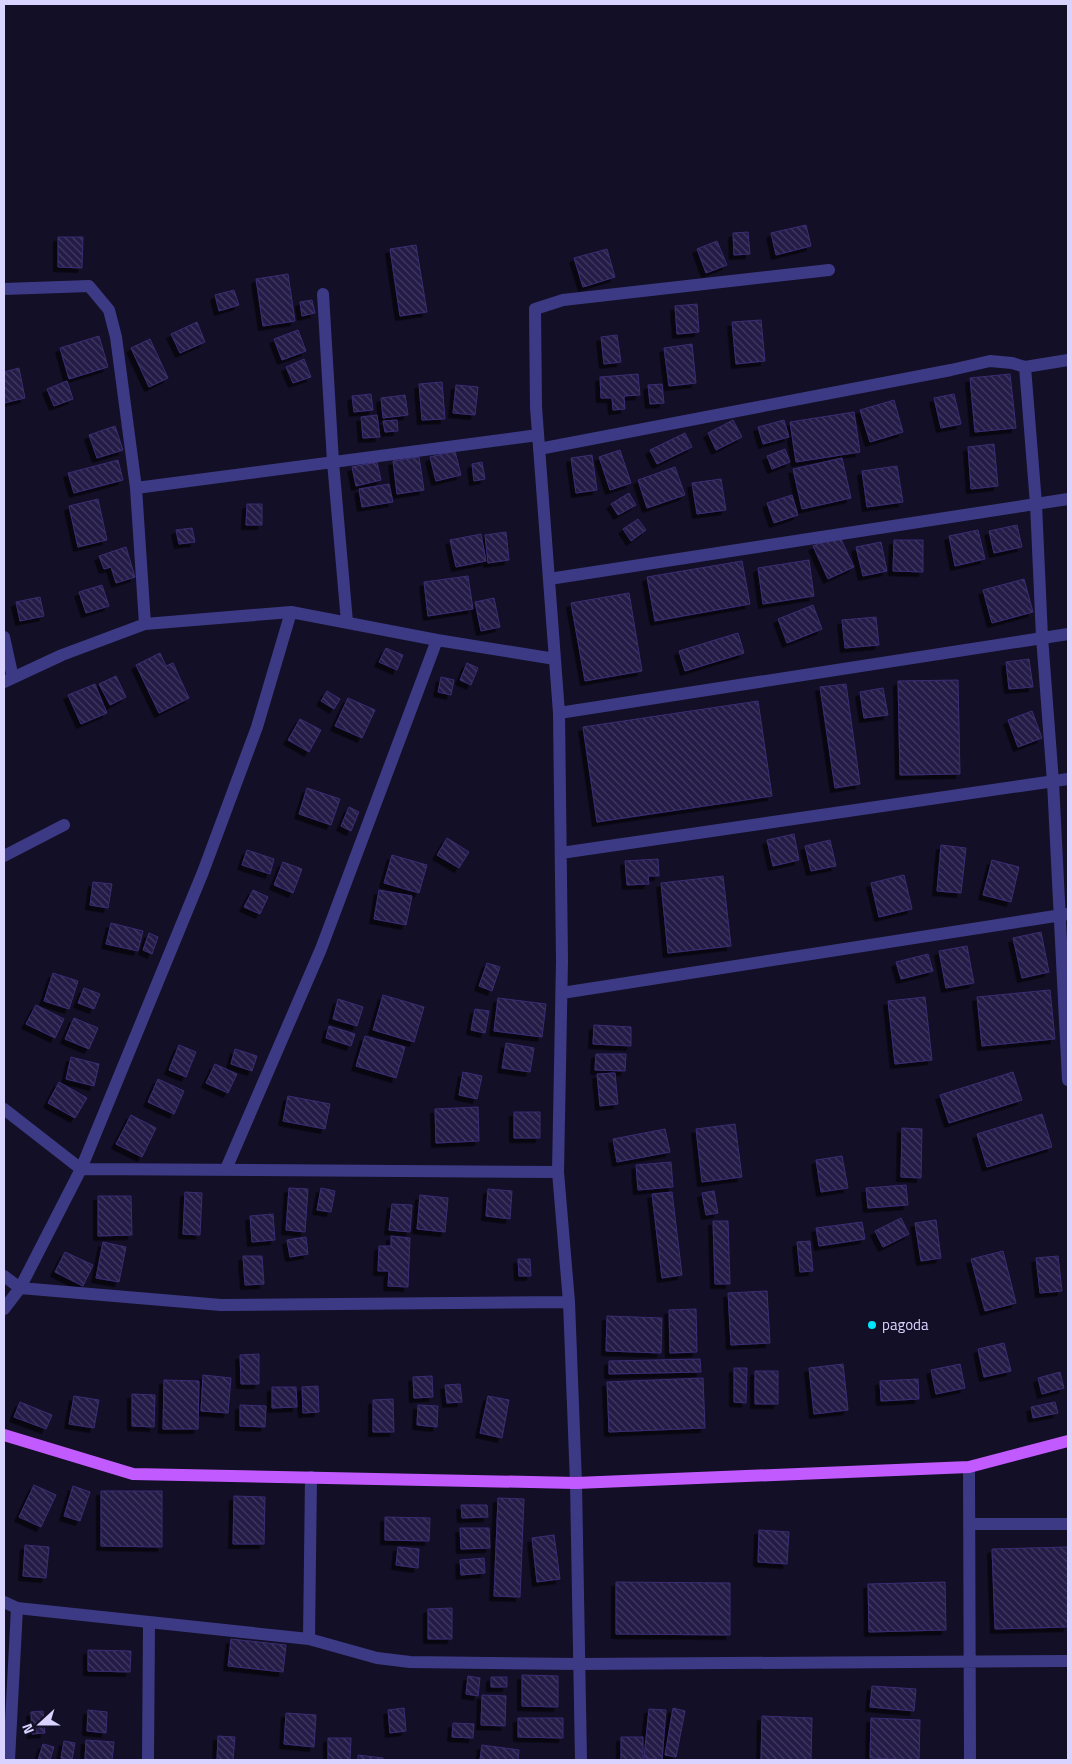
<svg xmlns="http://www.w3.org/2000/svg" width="1072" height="1764" viewBox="0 0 1072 1764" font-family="'Titillium Web',sans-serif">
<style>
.building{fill:url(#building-back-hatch);stroke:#3b2d73;filter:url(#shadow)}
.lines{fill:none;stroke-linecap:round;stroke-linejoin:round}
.minor{stroke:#3d3a85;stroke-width:12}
.major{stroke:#c25bff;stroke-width:12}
.poi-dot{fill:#00e5ff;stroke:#130f26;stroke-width:2}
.labels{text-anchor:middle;stroke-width:4;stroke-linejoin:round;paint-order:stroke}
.poi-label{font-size:15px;fill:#d9d4ff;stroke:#130f26;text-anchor:start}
</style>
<defs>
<pattern id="building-back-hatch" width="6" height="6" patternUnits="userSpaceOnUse" patternTransform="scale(1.25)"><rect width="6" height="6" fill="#241b47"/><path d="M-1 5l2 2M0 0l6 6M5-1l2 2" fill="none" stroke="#433b63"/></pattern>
<filter id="shadow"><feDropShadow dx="-4.5" dy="4.5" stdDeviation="0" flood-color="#0009"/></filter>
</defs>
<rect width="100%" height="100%" fill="#130f26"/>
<path class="building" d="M806,225L811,246L776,255L771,233Z
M748,232L750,254L734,255L733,233Z
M58,237H83L82,268L58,267Z
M717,241L727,265L706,273L697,249Z
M416,245L427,312L400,316L390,249Z
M607,249L615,277L583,287L574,258Z
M288,274L295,321L263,326L256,279Z
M234,290L239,305L219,311L215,295Z
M312,300L315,313L302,316L300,302Z
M697,304L699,332L677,334L675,306Z
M761,320L765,361L736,364L732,322Z
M197,322L205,342L180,353L171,334Z
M298,330L306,351L282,360L274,339Z
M617,335L621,362L604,364L601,337Z
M99,336L108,367L69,379L60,348Z
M150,339L168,378L149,387L131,348Z
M692,344L696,383L669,386L664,348Z
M304,359L311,377L293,383L286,367Z
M19,368L25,398L4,403V372Z
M638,374L640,395L624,396L625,409L613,410L612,398H601L600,377Z
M1010,374L1016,428L975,432L970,378Z
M67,381L73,399L54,406L47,389Z
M442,382L445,419L422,420L419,384Z
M662,384L664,403L650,404L648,385Z
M456,385L478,387L475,415L453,413Z
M371,394L373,410L354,412L352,396Z
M954,394L961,424L941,428L934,398Z
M405,395L408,415L383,418L381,398Z
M894,400L903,432L870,442L860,410Z
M854,412L860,452L796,462L790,422Z
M377,415L380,437L363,438L361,417Z
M397,420L398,431L385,432L383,421Z
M733,420L742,437L716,450L708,433Z
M784,420L789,437L763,444L758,427Z
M115,426L123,450L97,458L89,435Z
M685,433L692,447L657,464L650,450Z
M994,444L998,486L971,489L968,447Z
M785,449L790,462L772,469L767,456Z
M620,450L631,483L610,490L599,457Z
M455,451L461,475L436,481L430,457Z
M592,455L597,490L576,493L571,458Z
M419,457L424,490L397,494L393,461Z
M842,458L851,498L802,509L793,469Z
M118,460L123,480L74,493L68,473Z
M377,462L381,480L356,486L352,467Z
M482,462L485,479L474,481L472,464Z
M897,466L903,502L867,507L862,471Z
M675,467L685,495L647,508L638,480Z
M721,479L726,510L697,514L692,483Z
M389,484L393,502L362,507L359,489Z
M629,493L636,505L618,515L611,504Z
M792,495L798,515L774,523L767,503Z
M98,499L107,540L78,547L69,506Z
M247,504H262V525H246Z
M638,519L646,530L631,541L623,529Z
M1017,525L1022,547L994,553L989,531Z
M192,528L195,542L179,544L176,530Z
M978,530L985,559L955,566L949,536Z
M506,532L509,560L488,563L485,535Z
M481,534L486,561L456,567L450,540Z
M839,535L854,567L828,579L813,546Z
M894,540H923V572L893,571Z
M881,542L887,571L863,576L856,547Z
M126,547L135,577L116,583L111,567L104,569L99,556Z
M809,560L814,596L763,604L758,568Z
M742,561L750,604L655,621L647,577Z
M468,576L473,609L428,616L424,582Z
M1024,579L1033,612L992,623L983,590Z
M102,585L109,606L86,613L79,592Z
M629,593L642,671L585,681L571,603Z
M40,597L44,616L20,621L16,602Z
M494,598L500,627L481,631L475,602Z
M813,605L822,629L787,643L778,619Z
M876,617L879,645L845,648L842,620Z
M738,633L744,653L685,671L679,651Z
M386,648L403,655L397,670L379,662Z
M160,653L166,666L173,663L189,698L159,713L136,665Z
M1029,659L1033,687L1009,689L1006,662Z
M467,663L478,668L471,685L460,680Z
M116,676L126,697L110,705L99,684Z
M441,677L454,680L451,695L438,692Z
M958,680L960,774L900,775L898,681Z
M95,684L107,713L81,724L68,695Z
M846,684L860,784L835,788L820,687Z
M883,688L888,715L864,718L860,692Z
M327,691L340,699L334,709L321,701Z
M348,698L375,710L362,738L335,726Z
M758,701L772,796L597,822L583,727Z
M1032,711L1042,738L1018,747L1008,720Z
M300,719L321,730L309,752L288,740Z
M307,788L340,799L331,825L299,814Z
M349,807L359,812L351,831L341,826Z
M794,834L799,860L773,866L767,840Z
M447,838L469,852L459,868L437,855Z
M830,840L836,866L811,871L805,846Z
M941,845L966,848L961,893L937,891Z
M247,850L274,859L270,874L242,865Z
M392,855L427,865L419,893L384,883Z
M658,859L659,876H648L649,884L627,885L625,861Z
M992,860L1019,867L1011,902L983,895Z
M283,862L302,869L293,893L274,885Z
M904,875L912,909L879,917L871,883Z
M723,876L731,946L668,953L661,883Z
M93,882L112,884L108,908L90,905Z
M253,890L268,897L260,914L244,907Z
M379,890L412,896L406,925L374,919Z
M111,923L143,931L138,951L106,944Z
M1041,932L1049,972L1022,978L1013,938Z
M149,933L158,937L152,954L143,950Z
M967,946L974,983L946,988L939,951Z
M928,954L933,971L901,979L896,962Z
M487,963L500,967L492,991L479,986Z
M53,973L78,981L69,1009L44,1001Z
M84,988L100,994L94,1009L78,1003Z
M1050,990L1055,1039L982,1046L977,997Z
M383,995L424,1007L414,1042L373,1030Z
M925,997L932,1060L895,1064L888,1001Z
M498,998L546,1004L542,1037L494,1031Z
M338,999L363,1007L357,1026L333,1019Z
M36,1005L64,1019L55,1038L26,1024Z
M475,1009L489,1011L485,1033L471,1030Z
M74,1018L98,1028L89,1049L65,1039Z
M594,1025L631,1027V1046L593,1044Z
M329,1026L355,1034L351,1046L326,1038Z
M365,1036L405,1047L396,1078L356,1066Z
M506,1043L534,1048L530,1072L502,1068Z
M179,1045L196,1052L186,1077L169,1070Z
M235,1049L257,1056L252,1071L231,1064Z
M596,1054H626L625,1071L595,1070Z
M71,1057L99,1064L94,1086L66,1079Z
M215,1064L237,1074L228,1093L206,1083Z
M463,1072L482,1076L477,1099L459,1095Z
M1013,1072L1022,1100L949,1123L940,1095Z
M615,1073L618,1104L600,1106L597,1074Z
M158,1079L184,1091L174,1114L148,1102Z
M59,1082L87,1098L75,1118L48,1103Z
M288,1096L330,1104L325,1129L283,1121Z
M478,1107L479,1141L436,1143L435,1109Z
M514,1112H540V1138H514Z
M1042,1114L1052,1147L987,1167L977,1134Z
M131,1115L156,1128L142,1157L116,1144Z
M735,1124L742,1177L702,1182L696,1129Z
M902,1128L922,1129L921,1178L901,1177Z
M665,1129L670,1152L617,1162L613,1139Z
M842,1156L848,1188L821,1192L816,1160Z
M671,1162L673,1187L638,1190L636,1165Z
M906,1185L908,1205L868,1208L866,1188Z
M289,1188L308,1189L305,1232L286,1230Z
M321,1188L335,1191L331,1212L317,1210Z
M488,1189L512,1191L510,1219L486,1216Z
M714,1191L718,1213L706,1215L702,1193Z
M185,1192L202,1193L200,1235L183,1234Z
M672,1192L682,1275L662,1278L652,1194Z
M420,1195L448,1198L445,1232L417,1229Z
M98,1196H131L132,1235L98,1236Z
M392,1204L412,1205L410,1232L389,1230Z
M273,1214L275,1240L252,1242L250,1216Z
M901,1218L909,1234L883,1247L875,1231Z
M936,1220L941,1258L921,1261L915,1223Z
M713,1221H728L730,1284H715Z
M862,1222L865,1239L819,1246L816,1228Z
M391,1236L410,1238L408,1287L388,1286L389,1271H378L379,1246H391Z
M306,1237L308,1254L290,1257L287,1240Z
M810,1241L813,1271L800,1272L797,1242Z
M103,1242L126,1247L119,1282L96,1278Z
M1003,1251L1016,1303L985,1311L971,1259Z
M65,1252L93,1265L83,1286L55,1272Z
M243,1256H262L264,1284L245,1285Z
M1058,1256L1062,1291L1040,1293L1036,1258Z
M518,1259H530L531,1276H519Z
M767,1291L770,1343L731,1345L728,1293Z
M696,1309L697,1352L670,1353L669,1310Z
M607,1316L662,1318L661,1353L606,1351Z
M1004,1343L1011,1371L984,1377L978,1349Z
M259,1354V1384H241L240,1355Z
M700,1359L701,1372L609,1374V1361Z
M843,1364L848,1410L814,1414L809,1368Z
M960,1364L965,1388L936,1394L931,1370Z
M734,1368H747L746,1403L734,1402Z
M755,1371H778V1404H755Z
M1060,1372L1064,1388L1042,1394L1038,1378Z
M203,1375L231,1378L228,1413L201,1411Z
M432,1376L433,1397L414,1398L413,1377Z
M703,1378L705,1428L609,1432L607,1382Z
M918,1379L919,1399L881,1401L880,1381Z
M164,1380L199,1381L198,1429H163Z
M460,1384L462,1402L447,1403L445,1385Z
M318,1386L319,1412L303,1413L302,1387Z
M272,1387H296L297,1407L272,1408Z
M132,1394L155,1395L154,1427L132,1426Z
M74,1396L99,1400L94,1428L69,1424Z
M488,1396L509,1400L502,1438L480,1433Z
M393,1399L394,1432H373V1400Z
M20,1402L52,1415L46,1429L14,1417Z
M1055,1402L1058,1413L1033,1418L1031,1407Z
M240,1405L266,1406L265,1427L240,1426Z
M418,1405L438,1406L437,1427L417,1425Z
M34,1485L56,1495L41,1527L19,1517Z
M73,1486L90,1492L80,1521L64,1516Z
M101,1491H162V1547L101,1546Z
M234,1496L265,1497L264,1544H233Z
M498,1498L524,1499L520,1597L494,1596Z
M461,1505H487L488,1517L462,1518Z
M385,1517L430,1518L429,1541L385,1540Z
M460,1528H489L490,1548L461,1549Z
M759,1530L789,1532L787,1564L758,1562Z
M554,1535L560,1579L537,1582L532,1538Z
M25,1545L49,1547L46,1578L23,1576Z
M398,1547L419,1549L418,1568L396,1565Z
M1068,1547V1627L995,1629L992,1549Z
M484,1558L485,1573L461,1575L460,1560Z
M616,1582L730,1583V1635L616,1634Z
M945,1582L946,1630L869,1632L868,1584Z
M452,1608V1639H428V1609Z
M231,1639L286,1645L283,1672L228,1666Z
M88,1650L131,1651L130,1672L88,1671Z
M522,1675L558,1676V1707L522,1706Z
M468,1676L480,1678L478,1696L466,1694Z
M491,1677H507V1687H491Z
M872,1686L916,1689L914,1711L870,1707Z
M482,1695L506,1696L505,1726L481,1725Z
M404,1708L406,1731L390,1733L388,1710Z
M673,1708L685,1711L676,1757L665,1755Z
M649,1709L666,1710L662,1760L644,1758Z
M88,1710L107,1712L106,1733L87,1731Z
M43,1711L45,1733L32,1734L31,1712Z
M286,1713L316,1715L314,1747L284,1744Z
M762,1716L812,1718L811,1760H761Z
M518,1718H563V1738L518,1737Z
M871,1718L920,1720L919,1760L870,1758Z
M453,1723L474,1724L473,1738L452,1737Z
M218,1736L235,1737L233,1760H217Z
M621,1737H643V1760H621Z
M328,1738H351L350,1760H328Z
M86,1740L114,1742L112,1760H85Z
M64,1741L75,1743L72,1760L61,1758Z
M43,1744L54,1747L50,1760H38Z
M482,1745L519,1750L518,1760H480Z
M358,1755L383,1758V1760H358Z"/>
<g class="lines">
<path class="minor" d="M4,289L89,286L109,310L116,337L136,488L145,624
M323,294L333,462L347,622
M1025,367L1036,504L1042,637L1053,782L1068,1080
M539,449L951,370L990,361L1012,363L1025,367L1068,360
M136,488L538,435
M549,579L1068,499
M4,637L13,678
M4,682L62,655L145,624L291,612L437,640L555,659
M559,713L1068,634
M561,853L1068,779
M4,856L64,825
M562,993L1068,914
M4,1109L81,1169L558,1172
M226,1169L321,949L437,640
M4,1276L20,1288L221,1305L569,1302
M4,1309L20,1288L81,1169L203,872L257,727L291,612
M969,1467L970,1760
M970,1524H1068
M4,1602L17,1608L309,1639L377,1658L410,1662L579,1664L1068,1661
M309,1639L311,1477
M9,1760L17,1608
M148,1760L149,1623
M581,1760L576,1483L569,1302L558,1172L562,960L559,713L536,407L535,309L563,300L829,270"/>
<path class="major" d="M4,1435L133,1474L576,1483L969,1467L1068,1441"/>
</g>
<circle class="poi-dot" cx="872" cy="1325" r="5"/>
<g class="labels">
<g class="poi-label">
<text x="882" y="1330">pagoda</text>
</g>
</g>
<rect width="1072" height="1764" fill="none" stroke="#d9d4ff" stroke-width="10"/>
<g transform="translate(40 1724) rotate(249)" stroke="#130f26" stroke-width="4" paint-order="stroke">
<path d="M0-4L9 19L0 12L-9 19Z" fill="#d9d4ff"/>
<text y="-8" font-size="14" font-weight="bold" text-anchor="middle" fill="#d9d4ff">N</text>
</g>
</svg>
